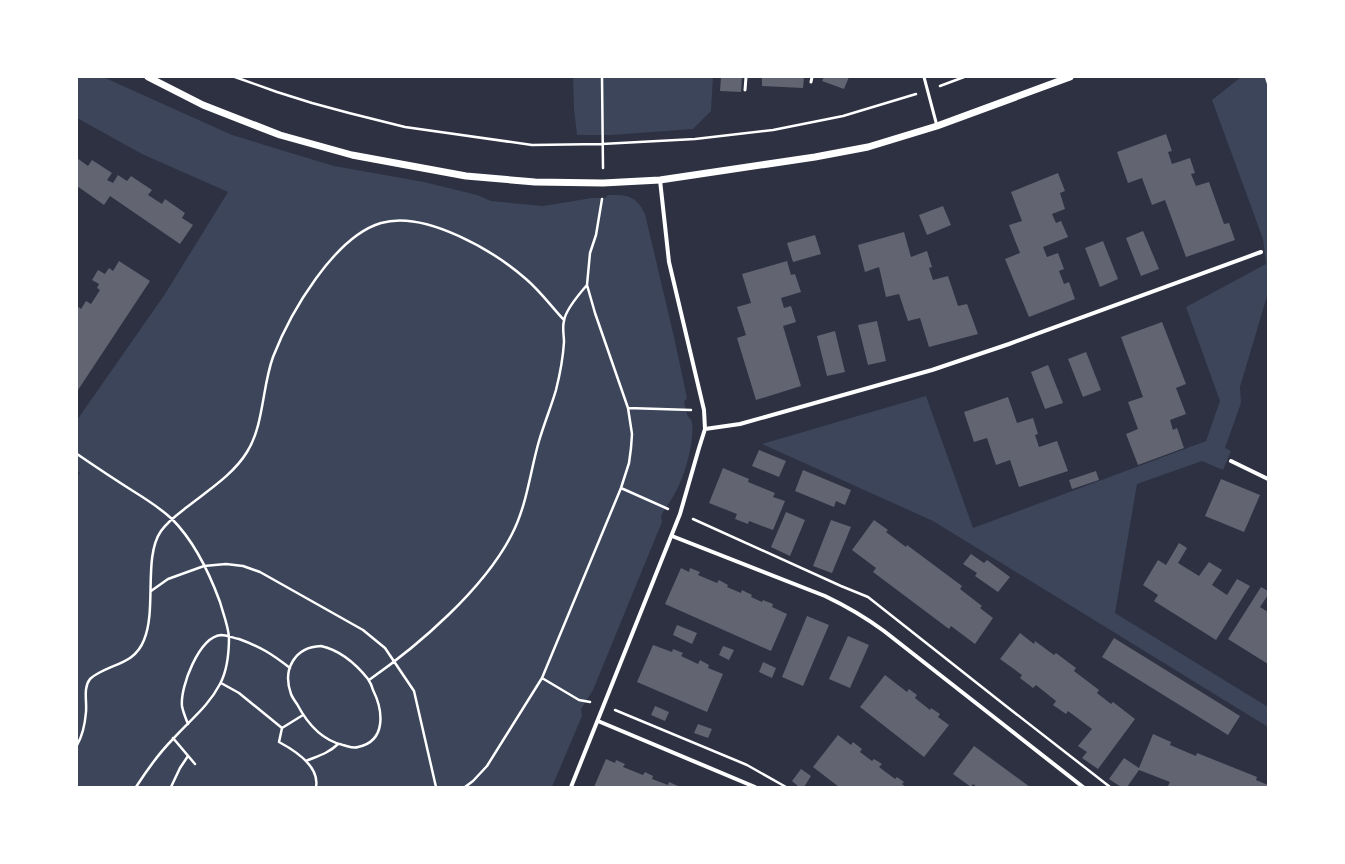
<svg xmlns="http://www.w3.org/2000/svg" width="1345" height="864" viewBox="0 0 1345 864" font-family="'Space Grotesk',sans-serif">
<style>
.green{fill:#3c4559}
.building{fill:#626471}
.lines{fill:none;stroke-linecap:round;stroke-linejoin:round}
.path{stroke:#fff;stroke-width:2.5}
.service{stroke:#fff;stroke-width:3}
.minor{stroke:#fff;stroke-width:4}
.tertiary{stroke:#fff;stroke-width:7}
</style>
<rect width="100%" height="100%" fill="#2d3142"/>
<path class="green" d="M77,77H103L232,135L334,166L424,182L477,195L491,201L543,206L592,198H605L608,195C627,195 636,195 645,214L674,337L687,398L684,402C685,406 686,410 687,414C688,417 691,419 692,422C695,443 683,483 671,500C668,505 664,510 661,516L662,522L593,690L581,709L582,716L552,787H77V477L80,473L77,471V420L165,294L228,192L142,154L77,118Z
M573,77H713L711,111L693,129L612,135H577L574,109Z
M1241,77H1268V293L1240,387L1241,403L1225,448L1231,451L1223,470L1202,461L1137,484L1115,613L1268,707V727L933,521L762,444L926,396L973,528L1206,441L1220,401L1186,307L1266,264L1263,239L1212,100Z"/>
<path class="building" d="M721,77H742L741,92L720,91Z
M762,77H804L803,88L762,86Z
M824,77H849L844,89L822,81Z
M1166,134L1172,151L1168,152L1172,164L1190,158L1195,173L1191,174L1196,186L1209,182L1224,224L1229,223L1235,240L1186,257L1165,200L1152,205L1142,178L1128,183L1117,152Z
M77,158L88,166L92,160L112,173L107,180L113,183L118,175L127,181L131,176L152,190L148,195L162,204L165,199L185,213L182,218L193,225L180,244L110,196L104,205L77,186Z
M1058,173L1065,191L1060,193L1065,209L1052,214L1056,223L1061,221L1068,237L1043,247L1047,257L1058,253L1064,269L1059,271L1064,284L1069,282L1075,299L1029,317L1005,259L1020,253L1009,225L1022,221L1011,192Z
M943,206L951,225L927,235L919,215Z
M1143,231L1159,269L1141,276L1126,238Z
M904,232L911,257L927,251L932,267L929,268L933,280L948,276L958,306L967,304L978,334L929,347L920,318L908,321L899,294L886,297L879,267L865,272L858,245Z
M815,235L821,254L793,262L787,243Z
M1103,241L1118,279L1100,287L1085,248Z
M119,261L150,281L78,390L77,306L81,309L86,301L91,304L100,290L97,288L99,284L92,280L98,270L105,274L109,268L113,271Z
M787,261L791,275L795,274L801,292L781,298L784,308L791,306L796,322L783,326L801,386L756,400L737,338L746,335L737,307L751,303L742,274Z
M877,321L886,361L868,365L858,325Z
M1162,322L1186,384L1176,388L1186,414L1170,420L1173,430L1177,428L1184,448L1138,465L1126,434L1138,429L1128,402L1143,397L1121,337Z
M835,331L845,372L827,376L817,336Z
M1086,352L1101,390L1083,397L1068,359Z
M1048,365L1063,403L1045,409L1031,372Z
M1008,397L1017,423L1033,418L1038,434L1035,435L1039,447L1057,441L1068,471L1019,487L1010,460L996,465L987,438L974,442L964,412Z
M759,450L786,461L779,477L752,466Z
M723,468L749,479L748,482L775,493L773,497L785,501L773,530L749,521L748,524L735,519L737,514L709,503Z
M803,470L851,490L845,505L836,501L834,507L795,491Z
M1096,471L1099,480L1072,489L1069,480Z
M1221,479L1260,495L1244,532L1205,516Z
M786,512L805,520L790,556L771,547Z
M831,520L851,527L832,573L813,566Z
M874,520L888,530L886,532L906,547L907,545L962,586L960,589L982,606L980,608L993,618L975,644L951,626L949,629L873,572L876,568L852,550Z
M1179,543L1187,548L1178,563L1199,576L1209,562L1222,570L1212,585L1227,595L1237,579L1250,586L1216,640L1154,601L1158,595L1143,585L1158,560L1166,565Z
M971,554L984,563L987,560L1010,577L998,592L975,576L977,573L963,564Z
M681,568L689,572L690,568L700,572L698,575L717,583L719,580L728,585L727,587L741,593L742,590L752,595L751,597L762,602L763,600L773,604L772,607L787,614L771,651L665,604Z
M1261,587L1268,591V595L1260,607L1268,612V664L1228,639Z
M807,616L829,625L803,686L782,677Z
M677,625L697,633L692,644L673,635Z
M1020,633L1034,644L1035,641L1054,655L1056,653L1076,668L1074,671L1099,690L1097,693L1111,704L1113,702L1135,719L1098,769L1082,758L1087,752L1078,746L1092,729L1068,711L1066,714L1053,705L1056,701L1036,685L1033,688L1020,678L1022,675L1000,659Z
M848,636L869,645L850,688L829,679Z
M1114,638L1240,716L1228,735L1102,657Z
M653,645L672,652L673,649L683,653L681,656L698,664L700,660L709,665L708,668L723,674L707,712L637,682Z
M723,646L734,650L729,660L719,655Z
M763,662L776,668L772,678L759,672Z
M885,675L907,692L909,689L917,695L915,698L930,710L931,708L940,714L938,717L949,725L924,757L860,707Z
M655,706L669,712L665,721L651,715Z
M698,724L712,729L708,738L694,733Z
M1153,734L1171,742L1170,745L1196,756L1197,753L1257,777L1256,780L1268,785V787H1169L1168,786L1170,782L1139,770L1127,787H1121L1109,779L1124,758L1139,768Z
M838,735L851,745L853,742L862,749L860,752L872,761L874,759L882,764L879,767L895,779L897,777L904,782L902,784L906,787H839L813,767Z
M974,746L1030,787H977L973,784L971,787L953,774Z
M606,759L615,763L616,760L625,764L623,767L643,775L645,772L653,776L652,779L668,785L669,782L678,786L677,787H594Z
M801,769L811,776L804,787H799L792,781Z"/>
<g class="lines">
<path class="path" d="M235,77L277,92L312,103L349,113L405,127L532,145L602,144L695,139L773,130L843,116L916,94
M602,77L603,168
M1266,77L1268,83
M940,86L964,77
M628,408L691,410
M77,454C96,467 114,479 133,491C146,499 160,508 172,519C195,542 209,572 220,602C223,613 228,625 229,637C229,652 227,671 220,684C208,707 190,720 173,739C159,753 147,770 136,787
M621,488L668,509
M693,519L841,586L868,597L1006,706L1110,787
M151,591L168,579L204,566L226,564L243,566L260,572L363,630L385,648L414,691L436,787
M321,646C339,650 356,664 368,679C370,682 372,686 373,690C383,710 387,741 358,747C353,749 348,746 343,745C321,740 307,723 297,704C295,701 292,697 291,694C282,669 295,647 321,646Z
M542,678L579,700L590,702
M369,680C419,645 484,589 512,534C527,505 530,472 539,441C544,424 551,407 556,390C560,374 563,358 564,342C564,335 562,327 564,321C565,311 580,293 587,285
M221,683L239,693L282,728
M615,710L747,765L786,787
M303,715L282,728L279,742C294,750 320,766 316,787
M188,724C186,719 183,712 182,706C180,687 199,637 221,635C227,635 233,638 239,639C261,647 272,654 290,668
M173,738L195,764
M77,745C83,735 85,724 86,712C87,701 83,688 90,679C92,677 95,675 97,674C115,663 135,663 144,640C157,609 143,557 161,531C168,521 178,514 187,507C207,491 233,475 247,452C264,425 262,387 273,357C290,313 334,237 381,223C425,210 494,251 526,279C540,291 551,306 564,320
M306,761C318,756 329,753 338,744
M171,787L180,768L188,756
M465,787L473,781L487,766L542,678L621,488L629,463L631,448L632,434L628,408L595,313L587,285L590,253L596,235L602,199"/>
<path class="service" d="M924,77L937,126
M811,82L812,77
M745,90L746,77"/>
<path class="minor" d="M705,429L740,424L932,370L1009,344L1261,252
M1231,461L1268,479
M672,536L825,596C846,606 865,617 884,631L1083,787
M598,721L755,787
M571,787L680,514L699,448L705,429L704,410L669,262L660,180"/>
<path class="tertiary" d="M148,77L203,105L280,135L352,155L466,176L535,182L603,183L660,180L815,157L868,147L937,126L1070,77"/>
</g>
<rect width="1345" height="864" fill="none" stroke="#ffffff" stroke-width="156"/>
</svg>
